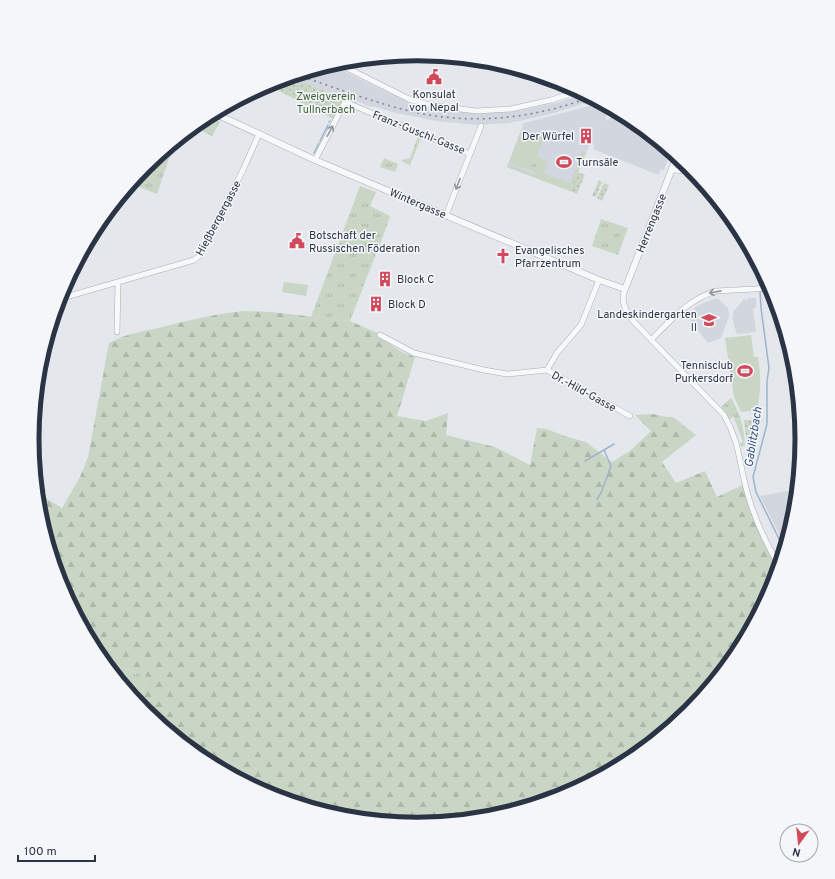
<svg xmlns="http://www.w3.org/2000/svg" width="835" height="879" viewBox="0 0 835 879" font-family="Overpass,sans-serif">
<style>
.built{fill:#d2d6de}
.grass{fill:url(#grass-tufts)}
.forest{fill:url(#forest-firs)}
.park{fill:url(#park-dots)}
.pitch{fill:#c9d6c5}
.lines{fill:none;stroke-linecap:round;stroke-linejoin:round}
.stream{stroke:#9fb4cc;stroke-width:1.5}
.minor-casing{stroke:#a9aeb7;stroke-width:6}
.tertiary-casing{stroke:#a9aeb7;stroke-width:7}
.minor{stroke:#f7f8fa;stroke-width:5}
.tertiary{stroke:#f7f8fa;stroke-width:6}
.rail{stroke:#7d8696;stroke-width:1.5;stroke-dasharray:2 4;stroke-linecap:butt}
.oneway{stroke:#9196a0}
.labels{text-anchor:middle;stroke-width:3;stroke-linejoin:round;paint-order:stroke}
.poi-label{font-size:11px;fill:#2b3445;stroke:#f4f6f9;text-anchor:start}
.park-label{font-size:11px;fill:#3f6138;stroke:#f4f6f9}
.street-label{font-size:11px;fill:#2b3445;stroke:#f4f6f9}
.water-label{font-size:12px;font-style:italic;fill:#34527a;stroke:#f4f6f9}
.rim{fill:none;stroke:#2b3445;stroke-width:5}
</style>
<defs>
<pattern id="grass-tufts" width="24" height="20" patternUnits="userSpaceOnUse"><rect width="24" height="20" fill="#c9d6c5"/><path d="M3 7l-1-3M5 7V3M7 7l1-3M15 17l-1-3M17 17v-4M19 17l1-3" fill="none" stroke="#adb8ab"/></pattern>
<pattern id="forest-firs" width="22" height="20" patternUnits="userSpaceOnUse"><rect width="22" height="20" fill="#c9d6c5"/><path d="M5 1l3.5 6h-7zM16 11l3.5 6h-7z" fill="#adb8ab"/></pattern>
<pattern id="park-dots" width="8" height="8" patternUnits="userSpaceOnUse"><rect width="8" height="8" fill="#c9d6c5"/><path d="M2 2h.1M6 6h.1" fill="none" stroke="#adb8ab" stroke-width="1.8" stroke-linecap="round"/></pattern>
</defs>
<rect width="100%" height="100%" fill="#e4e7ec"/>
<path class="built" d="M331,65L410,103L424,108L441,111L475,113L519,111L559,102L585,94L595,100L551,114L519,121L508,123L477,125L437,121L396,113L376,107L368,106L357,101L356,103L344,99V97L311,85H298L283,80Z
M601,103L605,105L607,115L605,121L620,113L634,121L644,134L668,160L664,170L661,169L658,175L593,149L595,145L590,144L570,191L507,167L524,123Z
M717,298L728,308L729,316L721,338L708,343L688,318L696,312L694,308L703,303Z
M748,298H756V308H753L756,332L737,334L733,322V312L744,299L748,300Z
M798,489L796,515L786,548L760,496Z"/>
<path class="grass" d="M208,117L220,122L212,136L202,131Z
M637,123L673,153L669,158L666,157L646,135Z
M546,131L537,157L548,162L544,173L537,171L536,173L529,170L541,137L534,135Z
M418,137L421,138L410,165L401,161L402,160L410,158Z
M582,151L586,153L573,184L570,183Z
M162,153L170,156L157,194L131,184L145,167Z
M384,158L398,164L395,172L380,167Z
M360,186L376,192L370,206L390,216L386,228L350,321L311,317Z
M601,219L628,228L618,255L592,246Z
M731,398C740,413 744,427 745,445L741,447L740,443L743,442L742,439L734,418L733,417L730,419L721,407Z
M97,653L122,667L148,677L140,697L132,696Z"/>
<path class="forest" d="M244,311L271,312L350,321L382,335L378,336L400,351L415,357L397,416L426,421L448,413L446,435L495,447L530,465L537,428L547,429L564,436L586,442L612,462L630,451L651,431L635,415L652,414L667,417H673L696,435L662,462L676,483L705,471L717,497L743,485C753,515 763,544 779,571L774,587L738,654L690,712L631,760L565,796L497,816L493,815L473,817V820L417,825L342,818L270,796L203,760L145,712L132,696L140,697L148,677L122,667L97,653L61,587L39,514L37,493L62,508L80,477L88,457L109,343C125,334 144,331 162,327C189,320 216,314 244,311Z"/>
<path class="park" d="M283,80L298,85L301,82L344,97L333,119L268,85Z
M578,172L585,175L577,194L570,191Z
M599,180L602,182L596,197L592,196Z
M604,183L609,185L602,201L597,198Z
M744,420H762L753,447L747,445Z"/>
<path class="pitch" d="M521,130L541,137L529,170L509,162Z
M508,164L535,175L537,171L573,184L570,191L507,167Z
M284,282L308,285L306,296L282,292Z
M751,335L754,357H758C761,375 761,392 757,410L741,412L734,397L725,338Z"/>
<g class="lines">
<path class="stream" d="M329,122L330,121
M320,141L328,125
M314,153L319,143
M760,287L762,271
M760,290L761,308L769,368L767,381V424L753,477L756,492L785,551
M585,461L604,450
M597,499L601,493L611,466L604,450L614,444"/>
<defs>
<path id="minor" d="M337,63L409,99L429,105L476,111L511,109L533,104L551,100L580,91
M315,160L345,102L470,154
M671,170L694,171
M446,215L481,126
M625,289C620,302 626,311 633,321L724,415C739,441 739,460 746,488C753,515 765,542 780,567
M59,299L194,260L199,256L243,170L259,134
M117,332L118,282
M380,335L414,353L484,370L507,374L547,370
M652,339C671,320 689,299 716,291L772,288
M547,370L557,353L581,325L599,280
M547,370L630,416"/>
<path id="tertiary" d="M214,113L315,160L599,280L625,289L677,156"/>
</defs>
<use href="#minor" class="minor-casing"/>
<use href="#tertiary" class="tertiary-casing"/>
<use href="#minor" class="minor"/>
<use href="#tertiary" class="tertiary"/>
<path class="rail" d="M297,75C337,88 377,104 418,113C478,125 534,118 591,97"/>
</g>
<defs><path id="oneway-shaft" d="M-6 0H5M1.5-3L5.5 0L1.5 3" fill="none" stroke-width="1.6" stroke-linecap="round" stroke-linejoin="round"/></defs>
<g class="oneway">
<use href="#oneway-shaft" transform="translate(330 131) rotate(-62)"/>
<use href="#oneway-shaft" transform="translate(458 184) rotate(111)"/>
<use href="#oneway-shaft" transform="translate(715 292) rotate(169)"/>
</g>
<defs>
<symbol id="civic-bare" viewBox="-9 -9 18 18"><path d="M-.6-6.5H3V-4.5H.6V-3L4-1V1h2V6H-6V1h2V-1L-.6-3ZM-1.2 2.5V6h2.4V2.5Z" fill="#d1495b" stroke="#f4f6f9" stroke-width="2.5" paint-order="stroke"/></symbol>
<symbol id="building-bare" viewBox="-9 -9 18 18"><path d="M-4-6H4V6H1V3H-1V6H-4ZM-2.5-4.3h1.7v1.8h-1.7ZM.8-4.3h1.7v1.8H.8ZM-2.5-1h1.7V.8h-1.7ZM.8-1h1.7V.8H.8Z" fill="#d1495b" stroke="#f4f6f9" stroke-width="2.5" paint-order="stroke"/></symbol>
<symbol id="stadium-bare" viewBox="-9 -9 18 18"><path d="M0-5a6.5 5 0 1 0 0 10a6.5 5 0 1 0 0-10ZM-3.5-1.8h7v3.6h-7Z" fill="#d1495b" stroke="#f4f6f9" stroke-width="2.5" paint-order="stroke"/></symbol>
<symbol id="church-bare" viewBox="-9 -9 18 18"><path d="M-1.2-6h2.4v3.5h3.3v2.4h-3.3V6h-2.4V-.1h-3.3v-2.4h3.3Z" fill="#d1495b" stroke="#f4f6f9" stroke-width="2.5" paint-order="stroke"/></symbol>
<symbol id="school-bare" viewBox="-9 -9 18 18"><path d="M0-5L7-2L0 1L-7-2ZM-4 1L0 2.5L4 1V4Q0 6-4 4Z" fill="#d1495b" stroke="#f4f6f9" stroke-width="2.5" paint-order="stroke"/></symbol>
</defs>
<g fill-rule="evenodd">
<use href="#civic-bare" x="423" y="66" width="22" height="22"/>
<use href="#building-bare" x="575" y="125" width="22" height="22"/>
<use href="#stadium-bare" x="553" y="151" width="22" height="22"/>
<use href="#civic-bare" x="286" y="230" width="22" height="22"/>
<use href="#church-bare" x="492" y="245" width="22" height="22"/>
<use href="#building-bare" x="374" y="268" width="22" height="22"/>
<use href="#building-bare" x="365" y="293" width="22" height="22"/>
<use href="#school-bare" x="698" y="309" width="22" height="22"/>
<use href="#stadium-bare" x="734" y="360" width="22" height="22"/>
</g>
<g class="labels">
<g class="poi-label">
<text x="434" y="98" text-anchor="middle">Konsulat<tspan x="434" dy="13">von Nepal</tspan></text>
<text x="574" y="140" text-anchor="end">Der Würfel</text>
<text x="576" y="166">Turnsäle</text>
<text x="309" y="239">Botschaft der<tspan x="309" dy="13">Russischen Föderation</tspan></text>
<text x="515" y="254">Evangelisches<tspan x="515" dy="13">Pfarrzentrum</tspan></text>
<text x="397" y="283">Block C</text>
<text x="388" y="308">Block D</text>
<text x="697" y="318" text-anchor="end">Landeskindergarten<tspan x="697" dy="13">II</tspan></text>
<text x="733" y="369" text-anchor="end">Tennisclub<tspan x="733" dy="13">Purkersdorf</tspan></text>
</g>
<g class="park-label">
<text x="326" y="100">Zweigverein<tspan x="326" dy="13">Tullnerbach</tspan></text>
</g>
<g class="street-label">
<text transform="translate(419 132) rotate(22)" y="4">Franz-Guschl-Gasse</text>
<text transform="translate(418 203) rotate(23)" y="4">Wintergasse</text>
<text transform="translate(218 218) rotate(-62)" y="4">Hießbergergasse</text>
<text transform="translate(651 223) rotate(-68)" y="4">Herrengasse</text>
<text transform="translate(584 391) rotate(29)" y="4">Dr.-Hild-Gasse</text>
</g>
<g class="water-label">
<text transform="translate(753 437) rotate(-81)" y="4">Gablitzbach</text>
</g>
</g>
<path d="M0 0H835V879H0ZM39 439a378 378 0 1 1 756 0a378 378 0 1 1-756 0Z" fill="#f4f6f9" fill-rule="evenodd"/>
<path class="rim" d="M39 439a378 378 0 1 1 756 0a378 378 0 1 1-756 0Z"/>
<g transform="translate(799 843) rotate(195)"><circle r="19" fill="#f4f6f9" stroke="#a4a8b1"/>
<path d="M0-3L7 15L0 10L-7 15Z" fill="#d1495b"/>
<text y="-6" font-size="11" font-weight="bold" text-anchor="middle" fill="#2b3445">N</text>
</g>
<path d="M18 855v6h77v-6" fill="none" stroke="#2b3445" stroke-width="2"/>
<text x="24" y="855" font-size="12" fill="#2b3445" stroke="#f4f6f9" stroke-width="3" paint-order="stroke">100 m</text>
</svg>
